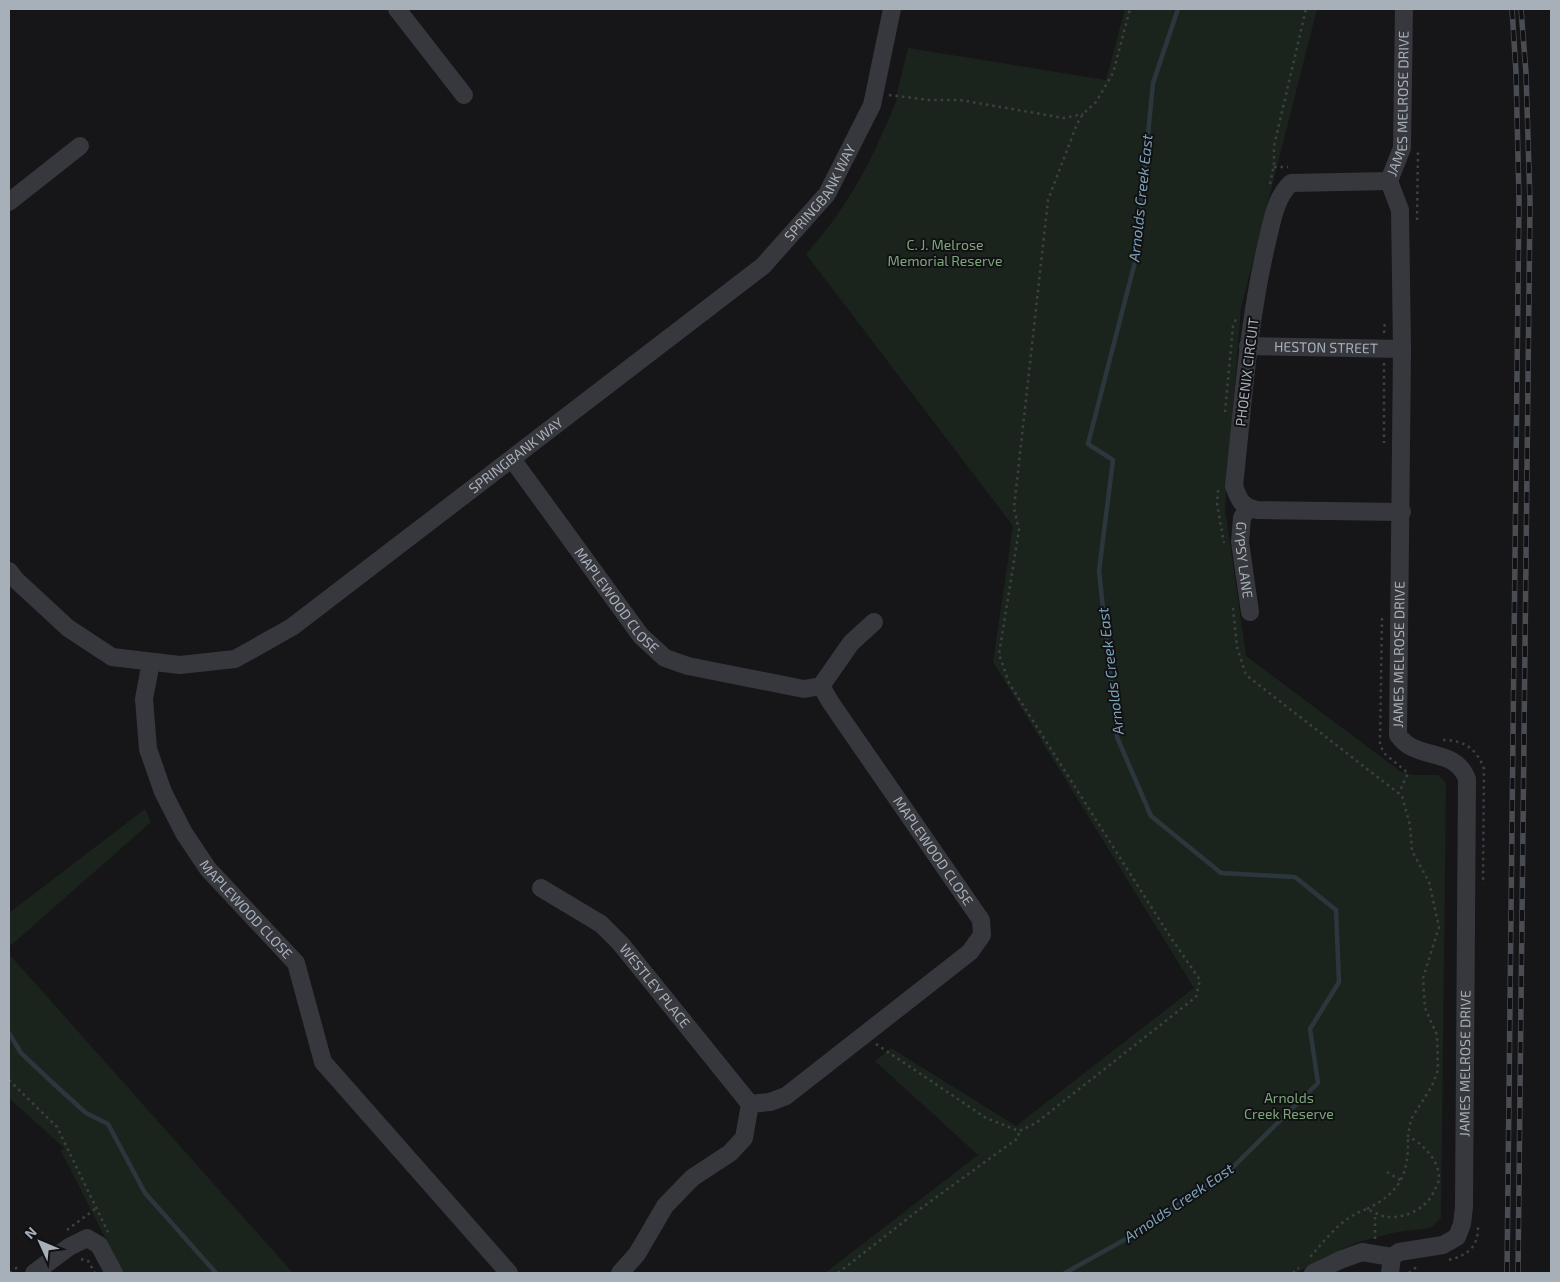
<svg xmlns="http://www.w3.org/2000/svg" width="1560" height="1282" viewBox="0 0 1560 1282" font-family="'Exo 2',sans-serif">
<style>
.green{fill:#1b241c}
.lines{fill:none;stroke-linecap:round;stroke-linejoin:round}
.stream{stroke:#2b373d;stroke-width:4.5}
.path{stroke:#3c4045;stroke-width:2.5;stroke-dasharray:2.5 4;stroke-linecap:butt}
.minor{stroke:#37383d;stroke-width:18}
.rail-casing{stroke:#494d53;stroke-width:5.5}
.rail{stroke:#111113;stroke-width:4;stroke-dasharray:11;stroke-linecap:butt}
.labels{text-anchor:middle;stroke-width:4;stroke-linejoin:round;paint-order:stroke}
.street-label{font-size:14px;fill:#a7afb9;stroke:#111113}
.park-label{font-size:14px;fill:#7ea67c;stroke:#111113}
.water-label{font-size:15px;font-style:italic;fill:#7ba2b7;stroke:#111113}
</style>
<rect width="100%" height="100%" fill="#161618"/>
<path class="green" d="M1125,9H1317L1241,308L1225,509L1246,656L1400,771L1413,775H1438L1446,783L1441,1218L1431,1228L1397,1232L1358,1242L1323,1258L1296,1273H825L978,1155L875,1061L891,1048L1016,1126L1194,988L993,662L1013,526L806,254C850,204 872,161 897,99L896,97L908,48L1106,80Z
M145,809L151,822L9,947V913Z
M9,954L293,1273H123L61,1151L64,1148L9,1098Z"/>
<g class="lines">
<path class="stream" d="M9,1033L21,1053L55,1085L86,1113L108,1124L145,1193L216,1273
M1065,1273L1133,1235L1232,1168L1318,1083L1310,1029L1339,982L1336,910L1295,877L1221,873L1151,816L1117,737L1099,571L1113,460L1088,444L1136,258L1153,83L1178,9"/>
<path class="path" d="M889,95L930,100H960L1064,118L1083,114
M1274,167H1288
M1270,184L1274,164V146L1306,9
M1417,220L1418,150
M1384,333L1385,321
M1384,363V443
M1225,412L1233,326L1236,319
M1218,490L1217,504L1224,543
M1233,608L1237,647L1246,675L1402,796L1410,825L1412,851L1429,882L1439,927L1423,978L1425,1008L1437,1035L1438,1070L1432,1086L1411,1119L1408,1136C1423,1144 1439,1160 1439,1178C1439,1181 1437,1186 1435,1189C1428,1207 1408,1218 1389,1217C1381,1217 1374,1212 1367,1209C1342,1217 1327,1238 1310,1257
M1382,618L1380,745L1385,754L1408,773L1399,793
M1443,740C1464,740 1477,749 1484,769L1483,884
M876,1044L986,1118L1019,1131L1036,1123L1196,997L1200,980L1171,938L1009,683L999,654L1019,530L1014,508L1048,200L1077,124L1083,114L1096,102L1113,73L1130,9
M9,1080L57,1127L108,1232
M1387,1172L1400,1180
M1367,1209C1401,1192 1409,1173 1408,1136
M67,1230L95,1209
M1375,1239V1214
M81,1259L88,1261L95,1273
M1449,1260C1468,1255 1478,1247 1478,1227
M10,1273L20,1265
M838,1273L920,1209L1018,1138L1019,1131
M1293,1273L1299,1268
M1409,1273L1419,1265"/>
<g class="minor">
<path d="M397,9L464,95"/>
<path d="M1389,181L1291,183C1275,198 1272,222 1267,242C1248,322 1243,404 1234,486C1239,500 1242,507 1257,510L1402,512"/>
<path d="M9,202L80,146"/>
<path id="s1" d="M1248,346L1402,349"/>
<path id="s2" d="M512,459L641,636L665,658L688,666L804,689L821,686L831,703L981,920L982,935L970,952L786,1096L770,1102L750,1104L744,1138L730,1153L692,1178L665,1206L637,1254L620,1273"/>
<path id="s3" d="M1248,508L1242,518L1240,542L1250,612"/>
<path id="s4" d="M9,571L15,579L68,628L112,657L180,665L235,659L292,627L763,266L827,194L872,105L892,9"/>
<path id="s5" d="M151,662L144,699L148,749L163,792L184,833L208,869L296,963L323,1062L509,1273"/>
<path d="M821,686L851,643L874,622"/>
<path id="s6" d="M541,888L601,924L621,944L750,1104"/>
<path d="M34,1273L69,1247L87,1238L99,1245L114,1273"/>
<path d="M1313,1273L1340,1260L1362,1252L1392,1257"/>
<path id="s7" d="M1390,1273L1392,1257L1399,1252L1443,1245L1457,1237L1462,1224L1464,1207L1467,779C1455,746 1416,762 1398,735L1402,349L1400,210L1389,181L1402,148L1404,9"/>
</g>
<defs>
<path id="rail" d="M1507,1273L1519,200L1516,72L1512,9
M1518,1273L1530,203L1526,73L1521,9"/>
</defs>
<use href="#rail" class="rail-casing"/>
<use href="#rail" class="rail"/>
</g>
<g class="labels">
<g class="street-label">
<text dy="5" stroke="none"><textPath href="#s7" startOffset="1265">JAMES MELROSE DRIVE</textPath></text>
<text dy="5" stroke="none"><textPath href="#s4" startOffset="1011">SPRINGBANK WAY</textPath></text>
<text dy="5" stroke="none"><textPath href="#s1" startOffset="78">HESTON STREET</textPath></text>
<text transform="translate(1247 372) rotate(-83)" y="5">PHOENIX CIRCUIT</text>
<text dy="5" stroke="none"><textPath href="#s4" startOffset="606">SPRINGBANK WAY</textPath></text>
<text dy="5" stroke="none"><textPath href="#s3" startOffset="54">GYPSY LANE</textPath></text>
<text dy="5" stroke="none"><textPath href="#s2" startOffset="176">MAPLEWOOD CLOSE</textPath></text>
<text dy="5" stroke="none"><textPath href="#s7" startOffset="710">JAMES MELROSE DRIVE</textPath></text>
<text dy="5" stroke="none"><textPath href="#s2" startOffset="611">MAPLEWOOD CLOSE</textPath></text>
<text dy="5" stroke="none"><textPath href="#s5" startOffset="278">MAPLEWOOD CLOSE</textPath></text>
<text dy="5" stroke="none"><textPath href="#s6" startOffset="152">WESTLEY PLACE</textPath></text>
<text dy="5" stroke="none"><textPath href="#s7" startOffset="260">JAMES MELROSE DRIVE</textPath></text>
</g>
<g class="park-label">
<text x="945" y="250">C. J. Melrose<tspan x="945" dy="16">Memorial Reserve</tspan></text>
<text x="1289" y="1103">Arnolds<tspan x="1289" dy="16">Creek Reserve</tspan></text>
</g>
<g class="water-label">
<text transform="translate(1141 198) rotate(-84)" y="5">Arnolds Creek East</text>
<text transform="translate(1111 671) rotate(-97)" y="5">Arnolds Creek East</text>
<text transform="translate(1179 1203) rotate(-34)" y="5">Arnolds Creek East</text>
</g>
</g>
<rect width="1560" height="1282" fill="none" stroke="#a7afb9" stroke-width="20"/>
<g transform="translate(40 1242) rotate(314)" stroke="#111113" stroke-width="4" paint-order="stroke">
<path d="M0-4L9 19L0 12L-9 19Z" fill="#a7afb9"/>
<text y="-8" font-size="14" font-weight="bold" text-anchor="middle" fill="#a7afb9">N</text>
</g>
</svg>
